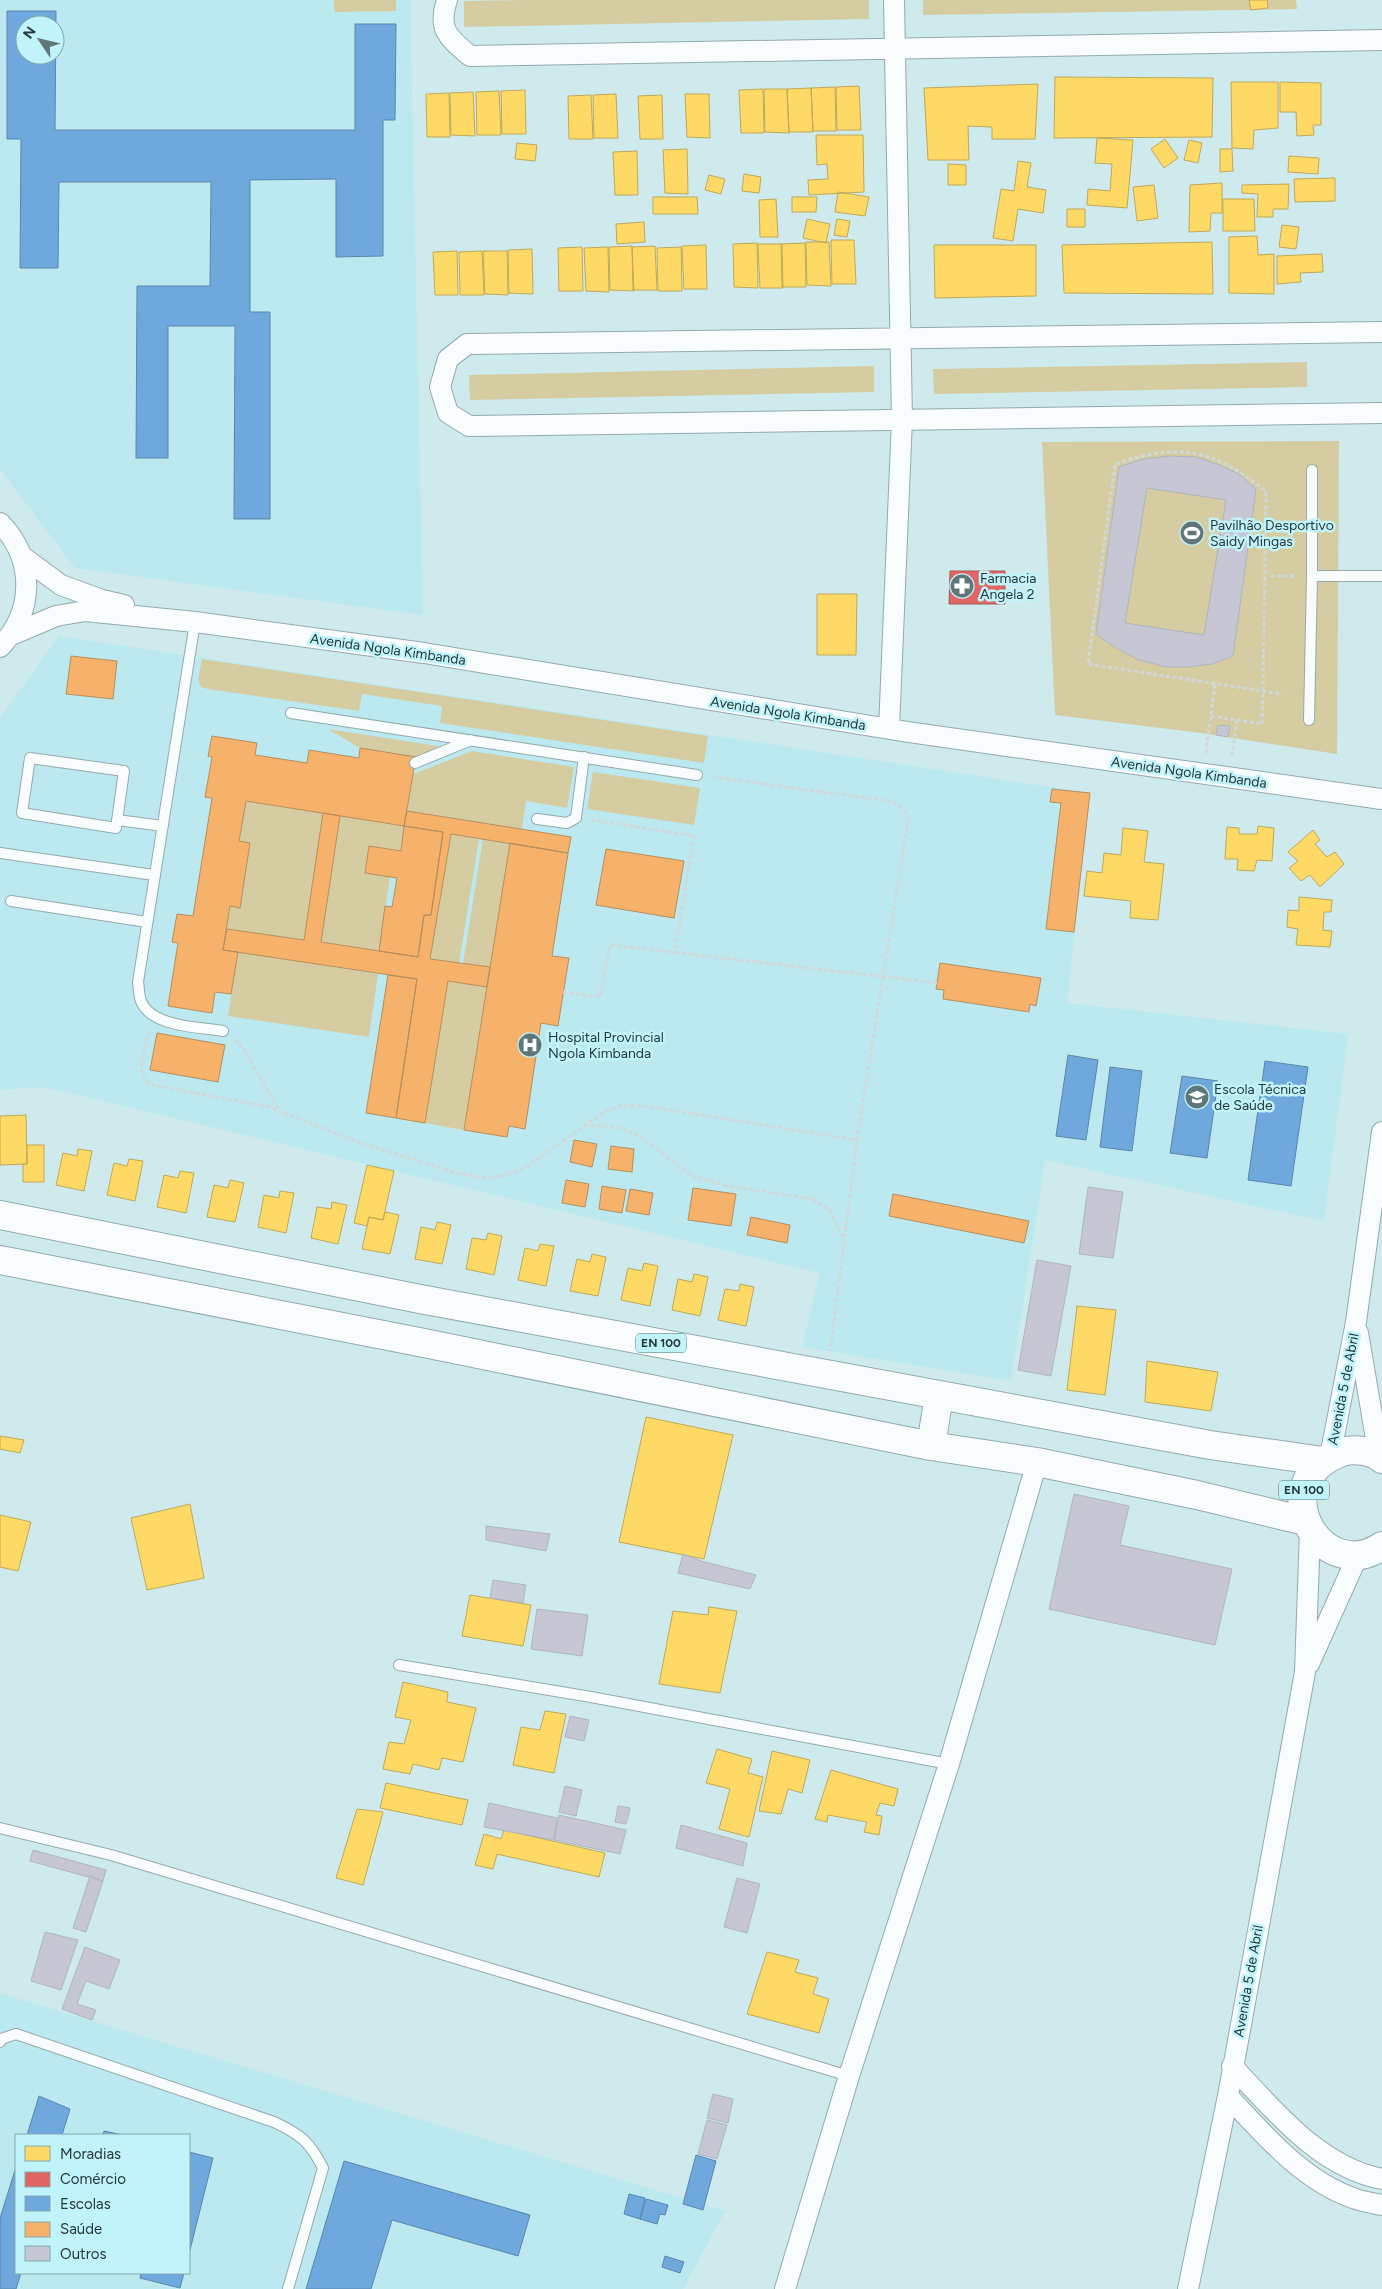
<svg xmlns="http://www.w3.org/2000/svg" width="1382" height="2289" viewBox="0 0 1382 2289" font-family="Figtree,sans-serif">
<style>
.built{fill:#bbe9ef;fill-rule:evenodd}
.green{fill:#d5cda1}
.homes{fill:#ffd966;stroke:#bea959}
.shops{fill:#e06666;stroke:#a85859}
.schools{fill:#6fa8dc;stroke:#5987ac;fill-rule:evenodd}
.health{fill:#f6b26b;stroke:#b78e5d}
.building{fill:#c6c6d4;stroke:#afb6bd;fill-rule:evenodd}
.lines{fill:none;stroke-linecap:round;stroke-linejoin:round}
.lane-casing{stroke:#94aaad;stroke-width:12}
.street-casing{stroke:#94aaad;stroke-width:22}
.primary-casing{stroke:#94aaad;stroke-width:30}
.path{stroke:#d0d8d9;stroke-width:3;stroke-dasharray:4 2.5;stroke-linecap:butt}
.lane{stroke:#f8fcfc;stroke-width:10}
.street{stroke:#f8fcfc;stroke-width:20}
.primary{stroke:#f8fcfc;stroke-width:28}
.labels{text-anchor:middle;stroke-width:5;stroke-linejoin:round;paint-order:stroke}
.shield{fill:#c1f4fa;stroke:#547174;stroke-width:1}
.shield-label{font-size:12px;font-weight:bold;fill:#25393b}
.poi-label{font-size:14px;fill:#25393b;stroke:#c1f4fa;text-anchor:start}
.street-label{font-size:14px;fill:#25393b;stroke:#c1f4fa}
</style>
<rect width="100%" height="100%" fill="#ceeaed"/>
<path class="built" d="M0,0H410L423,615L75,568L0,469ZM25,25H55V55H25Z
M59,636L1090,793L1067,1003L1348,1034L1324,1221L1045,1160L1011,1381L802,1347L820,1273L44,1087L0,1090V718Z
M0,1993L112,2027L725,2211L683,2289H0ZM16,2135H189V2273H16Z"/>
<path class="green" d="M334,0H396V11L334,12Z
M517,0H869V19L464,27V1Z
M923,0H1296L1297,9L923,15Z
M1307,362V387L934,394L933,369Z
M874,366V392L470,400L469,375Z
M1339,441L1337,754L1201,733L1055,715L1042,442Z
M202,659L708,736L704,763L440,723L442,706L362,694L359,711L208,689L201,687L198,680Z
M328,729L444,747L416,757L360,748Z
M472,751L574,767L567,808L526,801L522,829L407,811L413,774Z
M593,772L700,788L694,825L587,809Z
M246,801L323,813L304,940L227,929L230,906L240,907L250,843L239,841Z
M340,816L404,826L401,851L369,846L365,873L390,877L379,951L321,942Z
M451,834L479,839L459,963L430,959Z
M483,839L510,843L490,967L463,964Z
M238,952L378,974L369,1037L228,1016Z
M448,981L487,987L464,1130L425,1123Z"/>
<path class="homes" d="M1249,0H1267L1268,8L1251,10Z
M1055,77L1213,78L1212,137L1054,138Z
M1231,82H1278V128L1254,130L1253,149L1232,148Z
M1280,82L1321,83V125H1313L1314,135L1297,136L1296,112H1280Z
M1038,84L1035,139H992V127L968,126L969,160H928L924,88Z
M859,86L861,130H837L836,87Z
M835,87L836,131H813L811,88Z
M811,88L813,132H789L787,89Z
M763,89L764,133H741L739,90Z
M764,89H787L789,133L765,132Z
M525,90L526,134H502L501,91Z
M499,91L501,135H477L476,92Z
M473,92L475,136L451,135L450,93Z
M449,93L450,137H427L426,94Z
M616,94L618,138H594L593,95Z
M685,94H709L710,138L687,137Z
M591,95L593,139H569L568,96Z
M662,95L663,139H640L638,96Z
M816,135H863L864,192L809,195L808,180L828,179L827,164L817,165Z
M1097,138L1133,140L1127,208L1087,205L1088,189L1110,191L1112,164L1095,163Z
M1165,139L1178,158L1164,168L1151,149Z
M1189,140L1202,143L1198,163L1184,160Z
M517,143L537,145L535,161L515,159Z
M687,149L688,194L665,193L663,150Z
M1220,149H1232L1233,171L1220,172Z
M637,151L638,195H615L613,152Z
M1289,156L1319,158L1318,174L1288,172Z
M1018,161L1031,163L1027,187L1046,190L1043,213L1018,209L1013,241L993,238L1001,189L1014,191Z
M948,164L966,165V185H948Z
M744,174L761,177L759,193L742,191Z
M709,175L725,179L721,194L705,190Z
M1335,178V201L1295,202L1294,179Z
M1222,183V213H1211L1210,231L1189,232L1190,185Z
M1289,184L1288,209H1273V217H1257L1258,194L1242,193V185Z
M1154,185L1158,218L1137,221L1133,187Z
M838,192L869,197L865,216L835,212Z
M653,197H697L698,214H653Z
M792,197H817L816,212H792Z
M776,199L778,237H760L759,200Z
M1223,199H1254L1255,231H1223Z
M1067,209H1085V227H1067Z
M807,219L830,224L826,243L803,238Z
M837,219L850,221L847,237L834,235Z
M644,222L645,242L617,244L616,224Z
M1282,225L1299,227L1296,249L1279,247Z
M1257,236L1258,255L1274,254V294L1229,293V237Z
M831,240H854L856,284H832Z
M806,242H829L831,286L807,285Z
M1212,242L1213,294L1064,293L1062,245Z
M757,243L758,288L734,287L733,244Z
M805,243L806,287H782L781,244Z
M758,244H782L783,288H760Z
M706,245L707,289H684L682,246Z
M934,245H1036V296L935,298Z
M632,246L634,291L610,290L609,247Z
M655,246L657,290H633L632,247Z
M582,247L583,291H559L558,248Z
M608,247L609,292L586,291L584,248Z
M681,247L682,291H658L657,248Z
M532,249L533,294L509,293L508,250Z
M457,251L458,295H435L433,252Z
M482,251L484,295H460L459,252Z
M483,251H507L508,295L485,294Z
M1322,254L1323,272L1300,273L1301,282L1277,284V256Z
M817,594H857L856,655H817Z
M1258,826L1274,828L1272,861L1257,860L1254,871L1237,870L1238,859H1225L1227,827L1239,828V834H1257Z
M1123,828L1148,831L1144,862L1164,864L1158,920L1130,918L1131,901L1084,896L1087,871L1102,873L1104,853L1121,855Z
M1313,830L1320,840L1315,844L1327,857L1335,852L1344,864L1320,887L1310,875L1301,881L1289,868L1298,861L1288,852Z
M1299,897L1332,900L1331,912H1324L1323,930L1332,931L1330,947L1296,945L1298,929L1287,927L1288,910L1299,911Z
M26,1115L27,1164L0,1165V1116Z
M27,1145H44V1182H23V1164H27Z
M78,1149L92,1151L84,1191L56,1185L63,1153L77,1156Z
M129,1159L143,1161L135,1201L107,1195L114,1163L127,1166Z
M367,1165L394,1171L383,1220L369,1217L367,1226L354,1223Z
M180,1171L194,1173L186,1213L157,1207L164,1175L178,1178Z
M230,1180L244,1183L235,1222L207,1217L214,1185L228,1188Z
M280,1191L294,1193L286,1233L258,1227L264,1195L279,1198Z
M332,1202L347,1205L338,1244L311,1238L317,1207L331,1209Z
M385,1212L399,1215L390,1254L362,1249L369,1217L383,1220Z
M437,1222L451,1225L442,1264L415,1259L421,1227L435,1230Z
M488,1233L502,1236L494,1275L466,1269L472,1238L486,1240Z
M540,1244L554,1246L546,1286L518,1280L525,1248L538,1251Z
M592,1254L606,1257L598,1296L570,1291L577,1259L590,1262Z
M644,1263L658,1266L650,1306L621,1300L628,1268L642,1271Z
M694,1274L708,1277L700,1316L672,1310L678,1279L692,1282Z
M740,1284L754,1287L746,1326L718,1320L725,1289L739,1291Z
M1077,1306L1116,1310L1105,1395L1067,1390Z
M1147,1361L1218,1372L1211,1411L1145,1402Z
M646,1417L733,1435L704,1559L619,1542Z
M0,1436L24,1440L20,1453L0,1449Z
M190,1504L204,1578L147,1590L131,1518Z
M0,1515L31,1522L18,1571L0,1567Z
M470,1595L531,1605L523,1646L462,1636Z
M709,1607L737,1611L720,1693L659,1684L673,1611L708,1615Z
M403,1682L448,1692L447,1702L476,1708L463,1762L442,1758L439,1770L413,1764L410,1774L383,1769L389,1742L404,1744L411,1720L395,1717Z
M545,1711L566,1714L554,1773L513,1765L521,1727L540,1730Z
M717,1749L752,1759L748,1773L763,1777L749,1837L719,1829L730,1789L706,1783Z
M772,1751L810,1760L802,1793L788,1789L781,1814L759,1811Z
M831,1770L898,1789L894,1806L880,1803L876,1815L882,1816L879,1835L864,1832L867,1822L828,1815L827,1822L815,1819Z
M386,1783L468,1800L462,1825L380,1808Z
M357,1809L383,1812L363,1885L336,1878Z
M504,1830L605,1853L599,1877L497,1854L493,1869L475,1865L484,1834L501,1839Z
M767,1952L799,1960L795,1972L818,1978L813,1994L829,1999L819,2033L747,2014Z"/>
<path class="shops" d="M950,571H1005V604H949Z"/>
<path class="schools" d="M7,11H56L55,130H355V24H396L395,120H383V256L336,257V179L250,180V312H270V519H234L235,326H168V458H136L137,286H210L211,182H59L58,268H20L21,139H7ZM25,25H55V55H25Z
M1068,1055L1098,1060L1086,1140L1056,1136Z
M1265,1061L1308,1067L1291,1186L1248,1180Z
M1110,1067L1142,1071L1132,1151L1100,1147Z
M1182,1076L1218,1081L1207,1158L1170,1153Z
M39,2096L70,2109L62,2135H27Z
M104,2131L123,2135H103Z
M189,2152L213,2158L189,2254Z
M696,2155L716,2161L703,2210L683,2204Z
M344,2161L530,2215L518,2256L392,2220L371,2289H306Z
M16,2167V2273H21L16,2289H0V2218Z
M629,2194L645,2198L640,2219L624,2214Z
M646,2199L668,2205L665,2215L660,2214L657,2224L640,2219Z
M665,2256L684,2262L680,2273L662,2267Z
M141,2273H184L180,2288L140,2278Z"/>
<path class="health" d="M71,656L117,661L113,699L66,694Z
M212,736L257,743L255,755L307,763L309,750L359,758L360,748L416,757L404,826L246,801L239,841L250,843L240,908L230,906L223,950L238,952L231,994L215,992L212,1013L168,1006L178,943L172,942L177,914L193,916L212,798L205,797L212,757L208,756Z
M1052,789L1090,793L1074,932L1046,929L1061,803L1050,802Z
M407,811L571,837L568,853L451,834L430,959L490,967L487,987L448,981L425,1123L396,1118L417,979L223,950L227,929L304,940L323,813L340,816L321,942L418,957L424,915H431L443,832L404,826Z
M404,826L443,832L431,915H424L418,957L379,951L385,906L392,907L397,878L365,873L369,846L401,851Z
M510,843L568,853L552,956L569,958L558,1026L541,1023L525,1129L509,1126L507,1137L464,1130Z
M606,849L684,861L674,918L596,905Z
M940,963L1041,978L1036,1006L1030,1004L1029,1012L943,999L944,990L936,989Z
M388,975L417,979L396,1118L366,1113Z
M157,1033L225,1045L218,1082L150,1070Z
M574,1140L597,1144L592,1167L570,1162Z
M611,1146L634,1149L632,1172L608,1169Z
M566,1180L589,1184L585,1207L562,1203Z
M602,1186L626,1190L622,1213L599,1209Z
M693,1188L736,1194L731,1226L688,1220Z
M630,1189L653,1193L649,1215L626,1211Z
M893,1194L1029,1221L1024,1243L889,1216Z
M751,1217L790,1225L787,1243L747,1235Z"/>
<path class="building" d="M1168,456L1196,457L1217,464L1239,474L1256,489L1233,656L1212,664L1188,667H1166L1139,660L1117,649L1096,634L1119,467L1144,459ZM1147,488L1226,500L1204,635L1125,623Z
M1218,725L1230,726L1228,737L1216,735Z
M1088,1187L1123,1192L1113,1258L1079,1254Z
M1037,1260L1071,1266L1051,1376L1018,1370Z
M1074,1494L1129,1506L1120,1545L1232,1569L1215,1645L1049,1609Z
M486,1526L550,1534L546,1551L486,1540Z
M683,1554L701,1561L756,1575L750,1589L678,1573Z
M493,1580L526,1585L523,1603L490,1598Z
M537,1609L588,1615L582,1656L531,1649Z
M570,1716L589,1720L584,1741L565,1737Z
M565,1786L582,1790L576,1816L559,1812Z
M489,1803L557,1818L554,1840L484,1827Z
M618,1806L630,1808L626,1824L615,1822Z
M559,1815L626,1830L620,1854L554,1840Z
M681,1825L747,1843L743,1866L676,1848Z
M33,1850L106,1870L103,1881L30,1861Z
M90,1876L103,1881L86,1932L73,1928Z
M737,1878L760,1884L747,1933L724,1927Z
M45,1932L78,1940L61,1990L31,1981Z
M85,1947L120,1960L109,1989L86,1981L77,2004L96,2010L92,2020L62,2009Z
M713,2094L733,2099L728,2123L707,2118Z
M707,2120L727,2125L717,2159L698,2154Z"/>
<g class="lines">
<defs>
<path id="lane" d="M1312,470V576
M195,622L138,982C139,988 139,996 141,1001C151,1027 199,1027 223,1031
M291,713L697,775
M1309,720L1312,576H1382
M30,758L124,771L116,828L22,813Z
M415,763L471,740
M537,819L567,823L576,818L584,757
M117,820L163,826
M0,853L154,875
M11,901L147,922
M399,1665L591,1697L949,1764
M0,1828L111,1855L849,2076
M0,2042L1,2039L16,2034L274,2122C300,2134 310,2142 323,2168L288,2289"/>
<path id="street" d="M447,0C437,30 449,38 470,56L1382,40
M1382,332L467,344L448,359L440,387L448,413L469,426L1382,413
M0,523C35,559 35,611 0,647
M23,557L61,585L102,600L124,605
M11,635L56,616L85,611L195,622L424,653L908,732L1382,799
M889,729L902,419L894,0
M1358,1333L1379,1456
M1330,1457L1356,1322L1382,1132
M1309,1664L1358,1555
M1232,2066C1274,2110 1319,2167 1382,2179
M1228,2096C1264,2135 1304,2182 1356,2199C1364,2202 1373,2203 1382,2205
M785,2289L849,2076L949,1764L1037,1462
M1188,2289L1228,2096L1305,1672L1310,1530"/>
<path id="primary" d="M0,1215L420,1299L1210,1445L1323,1461
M0,1260L419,1342L931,1446L1037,1462L1197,1495L1305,1521
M931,1446L939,1395
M1382,1459C1373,1451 1354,1448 1342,1452C1260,1482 1322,1587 1382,1546"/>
</defs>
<use href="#lane" class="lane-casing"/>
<use href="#street" class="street-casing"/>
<use href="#primary" class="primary-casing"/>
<path class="path" d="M1271,576H1296
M1211,716L1262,724L1263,691L1266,491C1212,449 1181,442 1115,464L1088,664L1263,691L1282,694
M1206,753L1215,684
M1232,756L1237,720
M713,777L889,801C900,805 905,808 908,820L857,1140L830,1351
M591,820L694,836L675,953
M563,992L600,997L610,945L937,983
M150,1031C146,1047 134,1072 149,1084L269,1107L361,1143L457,1173L483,1178L502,1176L527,1167L604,1112L620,1106H644L857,1140
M235,1039L244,1049L279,1110
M584,1125L620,1128L640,1136L692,1176L728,1186L813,1199L830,1210L844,1240"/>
<use href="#lane" class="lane"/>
<use href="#street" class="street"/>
<use href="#primary" class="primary"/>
</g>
<defs>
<symbol id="stadium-disc" viewBox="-11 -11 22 22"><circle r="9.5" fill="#607779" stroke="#c1f4fa"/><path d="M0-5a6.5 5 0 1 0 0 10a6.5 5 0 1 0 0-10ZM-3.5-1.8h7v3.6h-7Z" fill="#fff"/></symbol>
<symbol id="pharmacy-disc" viewBox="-11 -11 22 22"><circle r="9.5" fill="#607779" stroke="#c1f4fa"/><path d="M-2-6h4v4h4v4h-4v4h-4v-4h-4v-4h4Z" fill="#fff"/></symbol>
<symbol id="hospital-disc" viewBox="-11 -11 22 22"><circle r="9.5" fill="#607779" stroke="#c1f4fa"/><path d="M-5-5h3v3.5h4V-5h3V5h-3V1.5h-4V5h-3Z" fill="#fff"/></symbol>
<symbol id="school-disc" viewBox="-11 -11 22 22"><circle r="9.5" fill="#607779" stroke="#c1f4fa"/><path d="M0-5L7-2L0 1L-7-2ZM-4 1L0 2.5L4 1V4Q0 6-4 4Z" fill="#fff"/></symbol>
</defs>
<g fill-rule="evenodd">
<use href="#stadium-disc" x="1178" y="519" width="28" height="28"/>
<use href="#pharmacy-disc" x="948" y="572" width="28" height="28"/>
<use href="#hospital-disc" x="516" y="1031" width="28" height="28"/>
<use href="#school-disc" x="1183" y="1083" width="28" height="28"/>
</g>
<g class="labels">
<g class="shield">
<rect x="636" y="1333.5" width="50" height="19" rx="4"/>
<rect x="1279" y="1480.5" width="50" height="19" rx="4"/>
</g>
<g class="shield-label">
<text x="661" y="1347">EN 100</text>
<text x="1304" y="1494">EN 100</text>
</g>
<g class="poi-label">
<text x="1210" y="530">Pavilhão Desportivo<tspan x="1210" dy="16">Saidy Mingas</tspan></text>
<text x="980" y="583">Farmacia<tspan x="980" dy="16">Angela 2</tspan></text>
<text x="548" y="1042">Hospital Provincial<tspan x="548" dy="16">Ngola Kimbanda</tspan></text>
<text x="1214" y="1094">Escola Técnica<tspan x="1214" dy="16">de Saúde</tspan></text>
</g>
<g class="street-label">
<text transform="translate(388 649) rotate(8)" y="5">Avenida Ngola Kimbanda</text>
<text transform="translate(788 713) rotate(9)" y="5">Avenida Ngola Kimbanda</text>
<text transform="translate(1189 772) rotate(8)" y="5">Avenida Ngola Kimbanda</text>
<text transform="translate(1343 1389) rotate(-79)" y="5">Avenida 5 de Abril</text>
<text transform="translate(1248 1981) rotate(-80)" y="5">Avenida 5 de Abril</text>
</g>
</g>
<rect x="15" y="2134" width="175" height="140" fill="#c1f4fa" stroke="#83a9ae"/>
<rect x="25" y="2146" width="25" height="15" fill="#ffd966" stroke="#83a9ae"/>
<text x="60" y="2159" font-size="15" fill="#25393b">Moradias</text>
<rect x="25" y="2172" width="25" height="15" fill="#e06666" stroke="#83a9ae"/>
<text x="60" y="2184" font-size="15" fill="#25393b">Comércio</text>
<rect x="25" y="2196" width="25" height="15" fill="#6fa8dc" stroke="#83a9ae"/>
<text x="60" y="2209" font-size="15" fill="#25393b">Escolas</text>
<rect x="25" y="2222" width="25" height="15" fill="#f6b26b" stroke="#83a9ae"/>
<text x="60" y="2234" font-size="15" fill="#25393b">Saúde</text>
<rect x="25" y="2246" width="25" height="15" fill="#c6c6d4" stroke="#83a9ae"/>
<text x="60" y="2259" font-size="15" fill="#25393b">Outros</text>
<g transform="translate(40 40) rotate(305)"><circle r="24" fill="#c1f4fa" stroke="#83a9ae"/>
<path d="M0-4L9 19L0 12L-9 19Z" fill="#607779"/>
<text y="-8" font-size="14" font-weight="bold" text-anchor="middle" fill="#25393b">N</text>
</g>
</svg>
